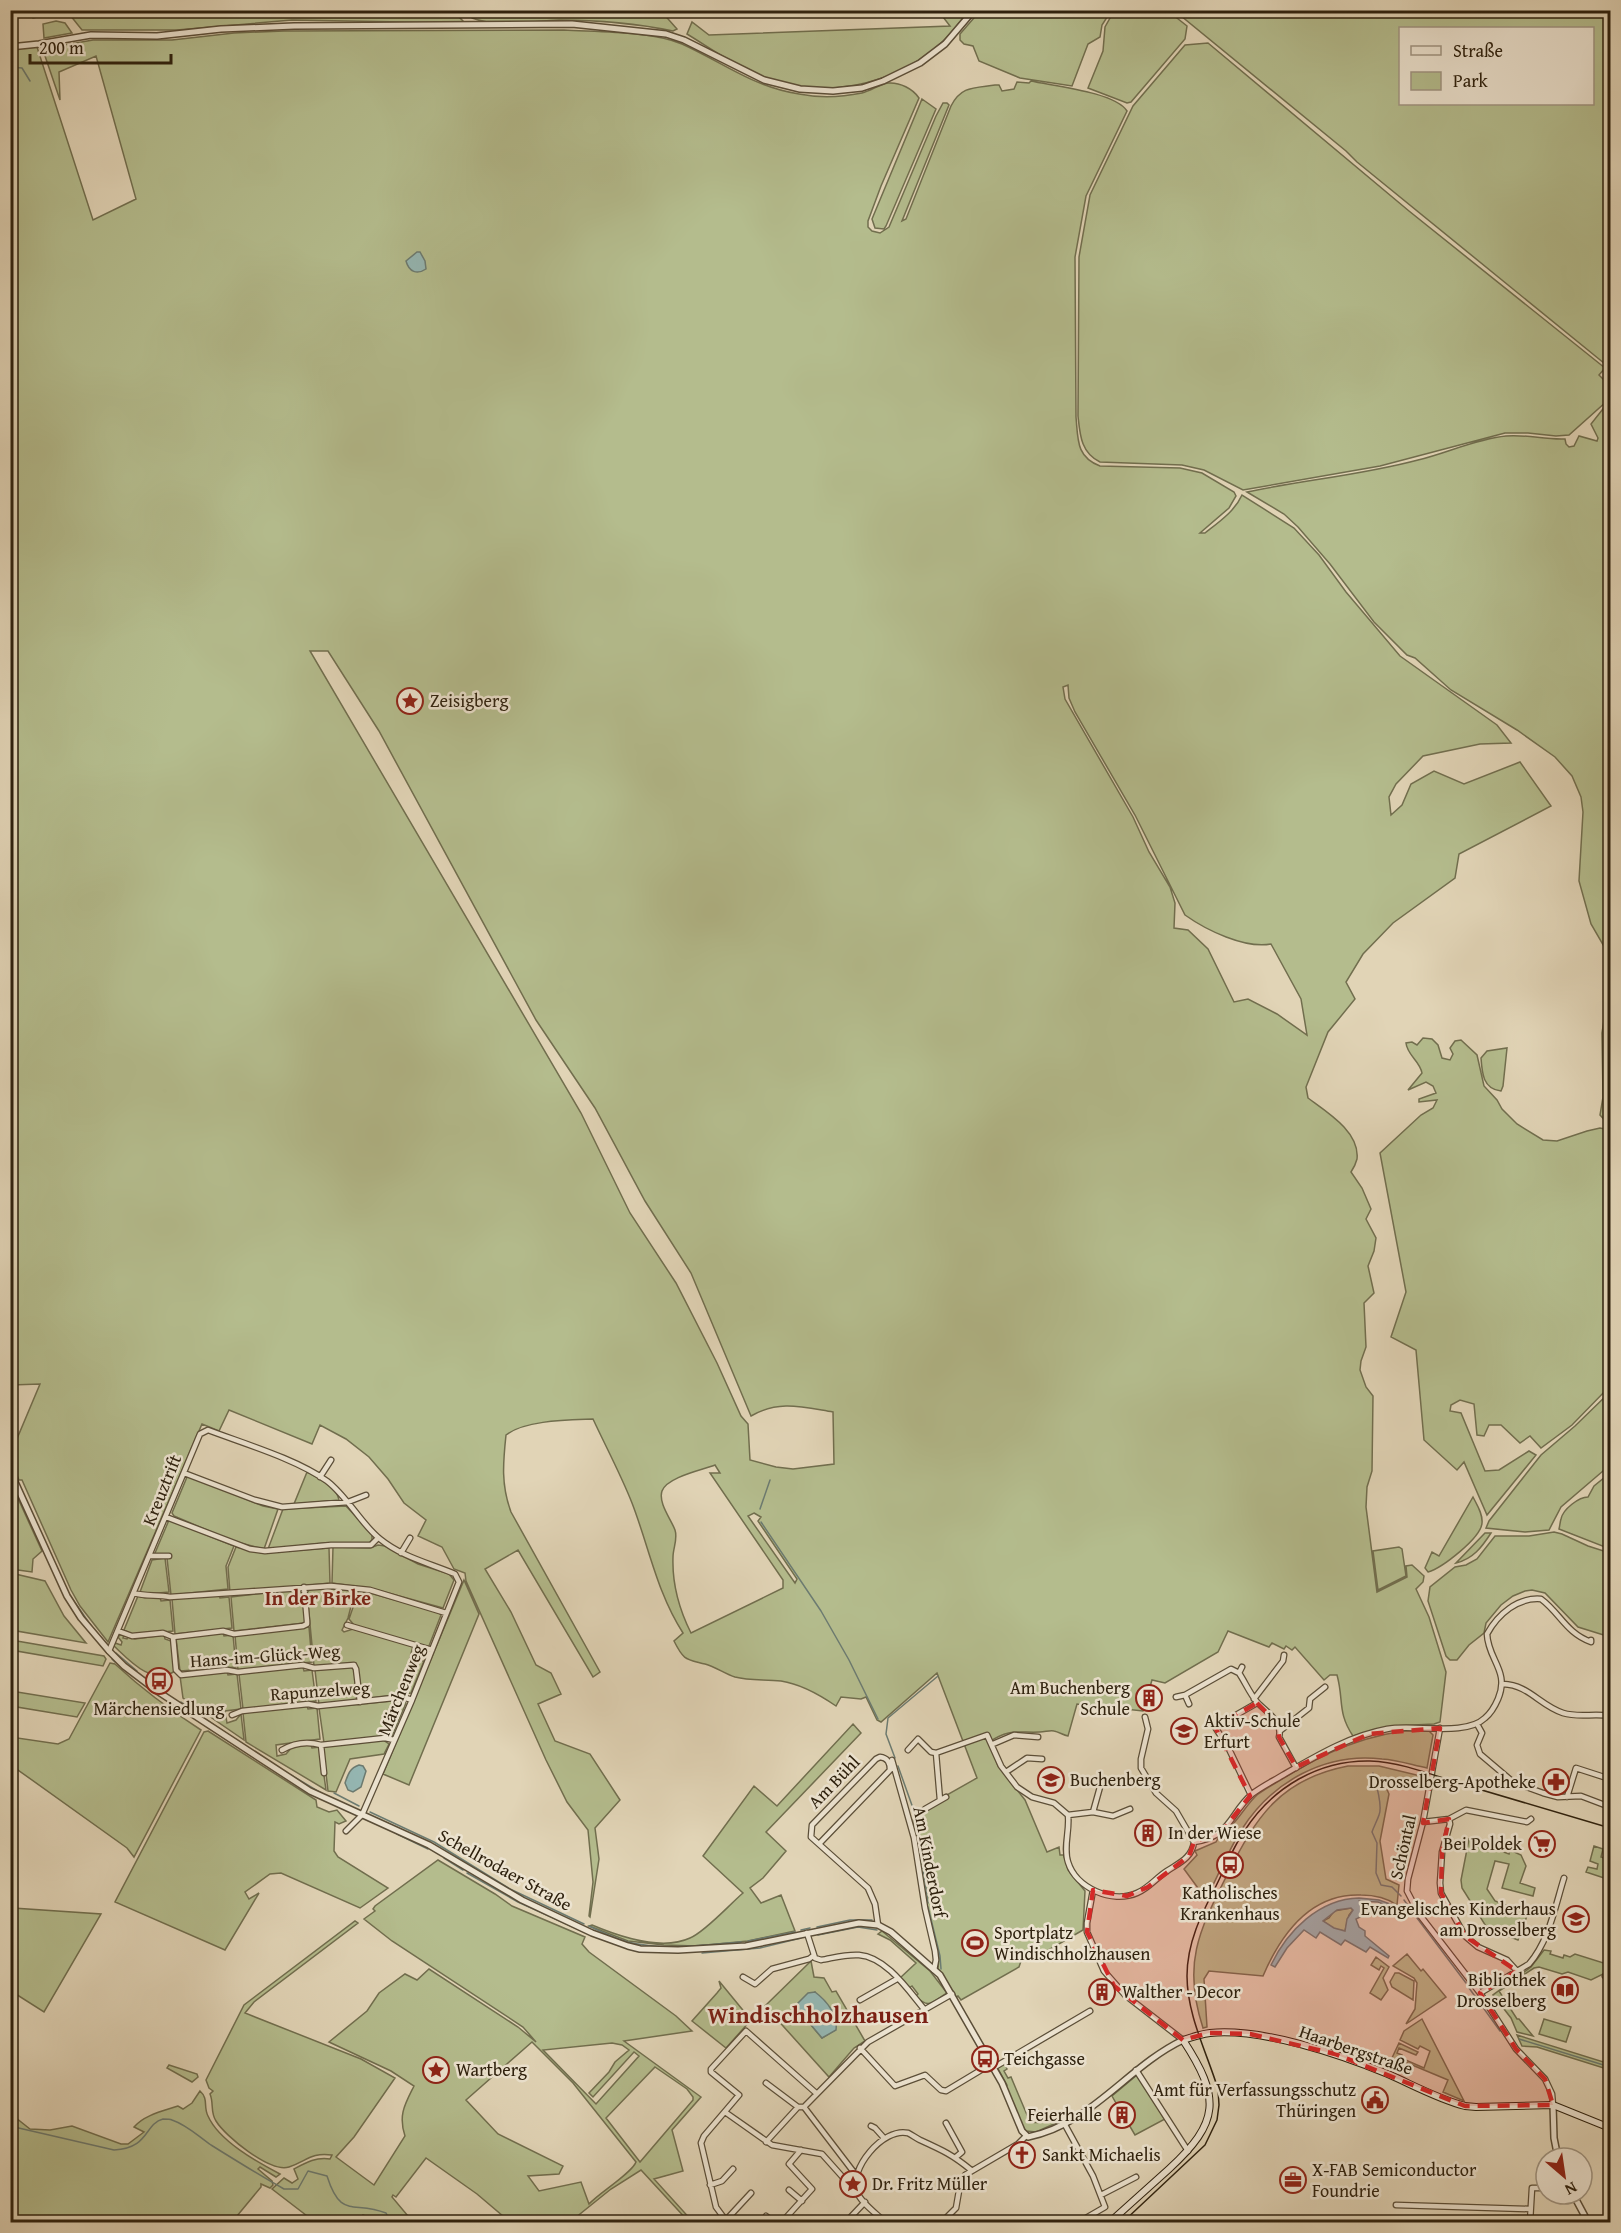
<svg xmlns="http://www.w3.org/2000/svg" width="1621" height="2233" viewBox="0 0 1621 2233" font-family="'Gentium Book Plus',serif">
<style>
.green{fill:#b4bc8d;stroke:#716e4e;stroke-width:1.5;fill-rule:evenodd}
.water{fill:#95b7b3;stroke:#6c7b71;stroke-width:1.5;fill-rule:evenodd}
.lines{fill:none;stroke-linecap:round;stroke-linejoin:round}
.stream{stroke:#6c7b71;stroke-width:1.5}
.minor-casing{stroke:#5b4e38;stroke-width:7}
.tertiary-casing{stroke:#5b4e38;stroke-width:8}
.secondary-casing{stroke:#2e210e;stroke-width:8}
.minor{stroke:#ece3d0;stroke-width:4.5}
.tertiary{stroke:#ece3d0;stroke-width:5}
.secondary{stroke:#ece3d0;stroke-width:6}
.tram{stroke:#2e210e;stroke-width:1.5}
.marked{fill:#d62828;fill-opacity:0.2;stroke:#d62828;stroke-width:4.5;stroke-dasharray:12 8;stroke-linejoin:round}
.labels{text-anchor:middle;stroke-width:5;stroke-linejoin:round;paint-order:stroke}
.poi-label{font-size:18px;fill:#2e210e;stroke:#ece3d0;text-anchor:start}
.street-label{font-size:18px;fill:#2e210e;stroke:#ece3d0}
.neighbourhood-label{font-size:20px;font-weight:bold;fill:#7a1f14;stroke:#ece3d0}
.district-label{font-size:24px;font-weight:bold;fill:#7a1f14;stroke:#ece3d0}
</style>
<rect width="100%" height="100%" fill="#e1d4b6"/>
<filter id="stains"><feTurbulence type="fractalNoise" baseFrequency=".00333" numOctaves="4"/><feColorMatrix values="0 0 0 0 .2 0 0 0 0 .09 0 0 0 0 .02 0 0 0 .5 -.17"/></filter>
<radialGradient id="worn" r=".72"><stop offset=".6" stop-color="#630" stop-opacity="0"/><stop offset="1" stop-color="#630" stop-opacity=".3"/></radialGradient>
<path class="green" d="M452,10L463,21L461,23L292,20L177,30H82L70,15L57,13L33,18L30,11Z
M946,10L955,13L969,11C960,21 952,33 942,42C893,87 820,101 758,75C732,64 710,48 687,34L692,22L709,35L950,26L940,13L903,15L688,16L684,11Z
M468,11H661L677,29L673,31C635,23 597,20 559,20C531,21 498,28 472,18Z
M980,11V10L1111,11L1102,25L1100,37L1088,44L1072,86L1020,78L979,61L973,46L964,44L960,40V34Z
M1114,11H1168L1187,26L1185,39L1131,102L1127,103L1088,88L1103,51L1105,27Z
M1175,11H1610V368L1357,162L1346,151ZM1400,28H1592V104H1400Z
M56,21L65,23L72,33L44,38L43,24Z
M564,30C598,32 651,31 682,44C722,62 753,87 799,94C819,98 842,97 862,93C871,91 880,84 888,83C900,82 913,89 919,98L881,186L868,221V227L872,231L880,233L889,227L936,116L943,103H947L949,105L902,221L906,219L951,106C961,86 974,88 995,85H999L1002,91L1014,89L1017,82L1029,83L1031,81C1053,86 1115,92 1127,111L1086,196L1075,257L1076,417C1078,439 1076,457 1100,466L1180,468L1202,473L1234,492L1236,496L1229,508L1200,533H1205C1219,522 1235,511 1242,495L1294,528L1319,555L1346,592L1400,656L1497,725L1511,743L1480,744L1423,756L1396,784L1389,797L1391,815L1402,805L1411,784L1434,771L1464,784L1520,762L1551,806L1459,854L1455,878L1393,923L1363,954L1346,982L1355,999L1328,1032L1306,1087L1308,1098C1327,1112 1360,1132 1357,1159C1356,1163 1353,1169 1351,1172L1362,1188L1371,1209L1366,1219L1376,1238L1374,1251L1368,1266L1374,1293L1364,1303L1366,1347L1361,1361L1360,1370L1366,1387L1373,1396L1372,1471L1367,1487L1366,1507L1377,1592L1407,1577L1406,1566L1412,1565L1424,1576L1423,1582L1416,1589L1429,1617L1446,1672L1440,1722L1434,1724L1393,1726L1353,1736C1337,1712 1344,1700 1337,1675H1330L1324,1680L1295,1647L1292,1650L1286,1646L1284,1649L1272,1643L1269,1647L1228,1631L1218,1652L1165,1683L1152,1680L1143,1711L1077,1704L1068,1736C1063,1735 1059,1732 1054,1731C1050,1730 1045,1732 1040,1732C1018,1733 1010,1728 989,1742L998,1766L1025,1800L1047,1852L1059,1847L1060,1855H1064L1068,1870L1085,1891L1083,1930L1033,1959L1021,1961L1019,1967L961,2000L958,1996L956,1997L938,1969L939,1958L926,1902L913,1821L915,1813L977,1778L937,1673L881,1722L877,1720L866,1697L861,1699L841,1697L836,1706C820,1695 801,1684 781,1681C766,1679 750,1681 735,1677C725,1674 716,1667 705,1664C686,1659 684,1661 674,1641L683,1633C657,1593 649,1547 632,1503C621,1475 606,1447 593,1419C569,1420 525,1420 506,1435C503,1463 501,1485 511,1512L600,1672L593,1677L518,1550L485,1569L511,1612L536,1665L551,1673L561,1694L538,1704L555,1741L590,1754L620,1800L595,1828L599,1859L590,1917L589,1916L593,1882L588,1830L567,1802L546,1760L466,1581L465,1573L454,1569L442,1547L418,1536L426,1520L404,1503L388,1479L369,1457L346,1439L320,1425L312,1444L229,1410L219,1431L202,1424L108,1642L80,1606L71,1590L22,1480H19L11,1461V1453L40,1384L11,1385V49L37,47L93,220L136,199L96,56L59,72L60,100L43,50L58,47L60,51L65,50L64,45L93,40H172L234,33L284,31ZM310,651H328L379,731L536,1020L595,1108L645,1201L691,1273L751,1416C779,1400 802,1407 833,1412L834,1464L793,1469L776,1467L750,1460L748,1424L741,1416L717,1363L676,1283L630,1213L581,1113ZM1068,685L1069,698L1075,712L1135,815L1185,915C1206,930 1245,949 1271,944L1301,999L1307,1035L1277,1014L1248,999L1234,1002L1208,949L1188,930L1174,928L1175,903L1170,887L1149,852L1133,817L1065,699L1063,687ZM715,1465L720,1473H710L783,1580V1588L691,1633C679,1609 672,1584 673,1557C673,1548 678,1539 675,1530C671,1519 658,1503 662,1491C667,1477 702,1470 715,1465ZM754,1513L761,1517L758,1521L797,1579L795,1583L748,1516Z
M1208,43L1409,211L1605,368L1599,375L1610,386V396L1607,401L1569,435L1556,436L1528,433H1505L1380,466L1243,490L1204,470L1182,465L1100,462C1081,453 1080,435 1078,416L1079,257L1090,195L1133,106L1185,45Z
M922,99L936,109L886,226L884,229L875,228L872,219Z
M1610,400V964L1605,948L1591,924L1579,881L1583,812L1581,797L1572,776L1555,757L1517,730L1451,690L1415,658L1407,655L1374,622L1330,564L1298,527L1284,514L1247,492C1304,480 1362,475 1418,460C1447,453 1476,439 1506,436C1526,434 1545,440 1565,439L1566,444L1569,447L1574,446L1579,436L1597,441L1598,438L1591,424Z
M1610,982V1126L1600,1115L1603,1097L1602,1033Z
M1423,1038L1432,1039L1438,1045L1442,1058L1450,1060L1453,1054L1450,1048L1455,1041L1461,1040L1477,1055L1484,1086L1497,1100L1502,1109L1517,1124L1543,1140L1557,1141L1587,1131L1600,1128L1610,1130V1386L1572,1425L1541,1448L1530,1436L1520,1443L1501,1425H1489L1484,1436L1477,1435L1474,1404L1460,1400L1451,1405L1450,1411L1461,1413L1485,1471L1499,1470L1529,1451L1536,1455L1487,1515L1464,1462L1457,1470L1424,1440L1416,1350L1391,1337L1406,1292L1380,1153L1421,1115L1433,1108L1437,1100L1419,1102V1099L1436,1093L1433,1086L1426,1082L1408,1090L1422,1073C1420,1061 1407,1055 1406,1043L1412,1042L1417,1045Z
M1507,1048L1503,1086L1501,1091C1483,1089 1482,1073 1481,1058L1487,1051Z
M1610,1392V1465L1561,1507L1549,1530L1525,1532L1486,1528L1489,1521L1541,1455L1575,1426Z
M307,1472C318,1478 337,1487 339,1500L294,1504Z
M1610,1473V1549L1559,1529C1560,1525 1560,1522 1561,1519C1563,1509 1579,1497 1588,1497L1594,1486Z
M189,1476L263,1506L278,1509L264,1549L233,1541L174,1516L172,1513L187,1477Z
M11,1483L42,1551L33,1559L32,1572L11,1569Z
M1473,1497C1477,1505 1483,1514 1482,1523C1481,1538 1442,1568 1428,1572L1425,1568L1432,1552L1439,1556Z
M346,1506L372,1534V1540L369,1543H324L268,1549L283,1509Z
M169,1520L234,1546L226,1566L228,1589L171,1595L167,1558L155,1553Z
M1554,1532L1562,1534L1588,1546L1610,1553V1637L1578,1627L1545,1593L1532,1590L1525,1591L1513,1596L1501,1605L1486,1623L1484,1633L1469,1645L1457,1660H1450L1446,1656L1428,1601L1430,1587L1455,1567L1466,1565L1477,1559L1495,1536H1529Z
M1485,1533H1491C1482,1547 1473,1559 1456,1563Z
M378,1545L385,1546L418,1564L449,1574L454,1580L443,1608L374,1589L332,1583L333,1547L370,1548Z
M236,1547L262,1553L329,1548L330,1583L230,1593L228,1567Z
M1399,1547L1402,1549L1406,1576L1378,1590L1373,1551Z
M165,1558L169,1592L148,1594L140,1592L152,1560Z
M11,1573L45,1581L64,1616L86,1643L11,1630Z
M464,1580L479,1614L409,1785L383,1774Z
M319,1588L355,1591L348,1618L342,1630L344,1632L353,1629L413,1646L409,1661H424L411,1693L364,1699L362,1697L356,1663L314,1666L307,1593L310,1589Z
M298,1589L303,1595L306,1620L304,1623L234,1631L231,1597Z
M359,1590L438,1612L441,1615L429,1646L426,1647L354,1625L349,1619Z
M219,1594L220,1598L229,1597L232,1628L175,1634L172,1599Z
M138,1596L145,1598L160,1597L161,1601L170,1600L173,1631L133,1635L124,1630Z
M309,1627L312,1662L238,1670L235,1635Z
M223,1633L224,1636L233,1635L236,1667L180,1671L176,1638Z
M120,1635H124L123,1638L127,1639L128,1637L135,1639L164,1635L165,1639L171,1641L175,1671C152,1686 130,1661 114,1646L115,1643L121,1645L122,1642L118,1637Z
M11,1640L104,1656L106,1659L103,1666L11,1650Z
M110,1663L115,1664C142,1689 170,1710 201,1730L134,1857L127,1848L11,1765V1737L58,1744L69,1739Z
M303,1667L304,1671L312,1670L316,1701L243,1709L239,1674Z
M351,1667L354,1670L357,1697L355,1701L319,1705L315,1670Z
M227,1671L228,1675L237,1674L241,1709L225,1711L227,1723L236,1720L241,1714L244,1740L183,1698L180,1676Z
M10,1691H11L85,1703L77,1717L11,1706Z
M402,1700L406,1703L392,1736L324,1743L319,1708Z
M307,1706L308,1709L317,1708L320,1739L276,1745L277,1756L286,1754L293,1746L311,1745L312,1748L320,1747L326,1790L246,1742L243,1713Z
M853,1724L861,1733L766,1832L786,1851L763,1878L750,1888L761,1903L781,1895L795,1931L748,1941L696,1946L664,1945L628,1941L589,1926L592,1925C618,1936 662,1951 690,1938C705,1932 730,1904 743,1893L703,1856L754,1786L777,1806Z
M208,1731L316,1800L317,1807L329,1812L337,1810L346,1821L339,1824L335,1822L334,1851L338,1857L388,1888L360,1908L281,1873L270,1874L245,1892L249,1899L259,1893L225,1950L115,1902L204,1732Z
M1404,1731H1429L1433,1735L1427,1768C1412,1765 1398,1760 1382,1759C1325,1752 1272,1782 1242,1829C1228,1851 1218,1876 1206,1899L1184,1869L1197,1855L1195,1851L1216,1842C1219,1835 1227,1830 1233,1824C1242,1814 1248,1803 1258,1794C1307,1763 1346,1739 1404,1731Z
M383,1740L389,1744L384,1754L350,1759L336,1792L328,1791L323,1747Z
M1348,1766H1379L1425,1777L1424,1783H1384L1389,1794L1380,1841L1386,1879L1399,1885L1397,1905C1387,1898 1374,1895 1361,1895C1311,1893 1281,1934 1263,1976L1209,1971L1204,1979L1207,2027L1203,2028C1182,1964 1199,1931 1227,1875C1256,1817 1280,1779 1348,1766Z
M1469,1839L1509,1854L1510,1850L1521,1855L1526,1866L1520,1883L1535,1888L1533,1896L1502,1888L1509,1864L1495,1861L1487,1889L1495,1901L1528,1913L1518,1940L1487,1928L1462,1888L1461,1880Z
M1594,1846L1603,1849L1601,1857L1607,1859L1610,1851V1880L1586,1872L1588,1867L1597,1869L1598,1864L1590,1861Z
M438,1860L495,1894L512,1906L585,1937L582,1944L589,1952L676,2016L692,2031L624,2041L701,2097L672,2130L683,2171L654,2179L693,2222H689L641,2170L611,2189L570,2222H510L477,2194L426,2158L396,2197L393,2195L392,2197L413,2222H379L363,2215L356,2222H315L272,2189L284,2178L292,2183L298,2179L294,2169C307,2162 316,2157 330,2159L332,2155C311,2152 307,2161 289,2167C270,2173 225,2136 216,2121C210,2112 214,2103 210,2094L213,2091L209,2088L206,2080L244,2005L355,1921L358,1923L254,2002L245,2013L361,2059L395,2078L354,2137L336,2157L374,2185L405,2136C398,2115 405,2104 414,2086L391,2071L329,2042L367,2011L379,1993L405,1974L417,1980L429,1969L518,2027L536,2042L523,2027L392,1941L364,1919L375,1911L373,1909L375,1906ZM532,2042L573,2083L636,2162C632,2173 599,2193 589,2204L581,2182L539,2191L528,2176L559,2174L563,2166L498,2134L466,2100ZM612,2043L622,2045L629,2050L615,2062L609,2072L589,2093L593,2097L634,2052L639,2056L596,2104L543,2050ZM655,2067L687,2089L693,2097V2100L640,2162L606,2118Z
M10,1901L13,1908L101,1914L44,2012L11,1991Z
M1351,1908L1353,1910L1349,1915L1345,1931L1334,1929L1323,1921L1329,1918L1334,1911Z
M882,1931L930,1971L947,1993C932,2002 929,2010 916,1996L918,1994L912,1986L909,1988L900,1978L916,1963L890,1940L878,1934Z
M1544,1950L1551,1951L1550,1954L1563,1958L1564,1955L1570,1957L1575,1954L1610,1965V1969H1607V1972H1610L1609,1976L1603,1974L1591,1980L1568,1972L1562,1974L1539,1967L1534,1968L1499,1991L1517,2019H1519L1533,2036L1517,2032L1511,2018L1493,1995L1531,1967Z
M1407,1954L1421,1971L1423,1969L1446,1997L1406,2024L1415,2009L1417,1983L1414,1978L1393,1966Z
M1376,1957L1389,1967L1383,1978L1388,1990L1381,2000L1370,1993L1384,1968L1381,1966L1379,1970L1371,1965Z
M811,1961L814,1977L824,1978L832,1992L836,1991L865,2041L854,2048L829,2077L765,2006ZM815,1992L835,2030L822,2038L795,2006Z
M1395,1973H1399L1414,1981L1413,2000L1392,1987L1390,1982Z
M719,1981L751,2020L726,2048L692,2021L717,1993L721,1988Z
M1422,2019L1464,2101L1443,2092L1448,2080L1405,2062L1404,2065L1391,2060L1399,2043L1418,2052L1416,2055L1399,2048L1397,2053L1402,2055L1401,2058L1424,2068L1430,2051L1420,2046L1418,2049L1400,2040L1404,2031Z
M1544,2019L1571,2027L1566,2042L1539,2034Z
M1517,2035L1610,2064V2070L1537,2047L1522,2046Z
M1004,2063L1007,2069L1004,2071L1008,2078L1011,2077L1030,2122C1037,2124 1054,2120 1063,2120L1036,2132L1026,2131C1020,2124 1010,2098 1005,2087L1007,2085L997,2067Z
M169,2065L197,2074L198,2077L192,2082L167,2068Z
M1137,2075L1165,2119L1135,2135L1125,2118L1121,2120L1117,2115L1121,2112L1112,2096Z
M200,2091C209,2099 203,2107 208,2116C219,2141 257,2162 280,2174L276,2177L260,2167L258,2169L272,2181L273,2185L270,2188L261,2184V2187L232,2222H24L11,2215V2114L30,2129L50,2130L72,2126L121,2144H128L144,2132L134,2127C144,2115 163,2111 178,2106L183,2109L192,2103Z"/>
<path class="water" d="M417,252H420L425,261L426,269C417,275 409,272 406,261Z
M359,1765L363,1766L366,1771L361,1787L353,1792L348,1790L345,1783C348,1774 350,1768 359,1765Z
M1359,1898L1379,1900L1393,1905L1391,1907L1378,1902L1360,1901L1369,1909L1368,1913L1356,1919L1359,1927L1365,1931V1936L1389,1956L1388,1958L1370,1947L1366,1952L1345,1940L1341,1945L1320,1932L1316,1938L1304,1930L1287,1948L1275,1967L1271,1965C1287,1931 1319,1899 1359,1898ZM1351,1908L1353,1910L1347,1919L1345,1931L1334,1928L1323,1921L1337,1910Z
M815,1992C827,2001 838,2015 836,2030L822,2038L795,2006L808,1993Z"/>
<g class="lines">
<path class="stream" d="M10,67L22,68L30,81
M760,1509L770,1480
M761,1522L821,1611L849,1660L878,1719
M69,1594L92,1627
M116,1653L137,1671
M112,1659L115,1662
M181,1702L239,1742
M895,1758L886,1734L888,1718L938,1676
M898,1766L914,1811
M1373,1773C1376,1783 1383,1806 1379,1815C1377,1821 1374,1826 1372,1832L1377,1843L1376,1873L1381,1885L1392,1887L1401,1896
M291,1775L321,1793
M334,1793L359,1806
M370,1812L434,1842L510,1889L584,1924
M916,1818L928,1903
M397,1834L428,1849
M444,1858L463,1870
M467,1873L518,1902L584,1932
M1404,1900L1415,1915
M928,1907L940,1956L941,1969
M1417,1918L1466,1983
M589,1926C602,1932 614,1938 628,1942C664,1951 704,1945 741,1942
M817,1927L850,1920H872
M801,1930L810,1928
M818,1935L858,1927L877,1930
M748,1941L795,1932
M702,1953L760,1948L801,1938
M1469,1988L1500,2031
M1519,2039L1610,2067
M10,2126L114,2150C150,2148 144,2124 163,2119C165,2119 170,2119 172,2120C187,2125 198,2136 211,2145C235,2160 259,2175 284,2189H298L308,2171L327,2176C341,2220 353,2200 386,2213L391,2222"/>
<defs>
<path id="minor" d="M184,1473L255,1500L282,1507L348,1502L366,1495
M320,1477L331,1460
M166,1517L250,1549L265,1551L331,1545H371L378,1538
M401,1553L410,1538
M149,1556H169
M134,1593C146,1597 158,1594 170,1597L331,1586L370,1590L446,1613
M347,1625L432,1650
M118,1631L132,1636L163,1633L173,1637L223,1631L234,1634L303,1626L307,1624V1621L304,1587
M173,1637L176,1670L181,1675L227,1670L238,1672L303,1665L314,1668L354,1665L356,1669L360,1702
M109,1651L200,1434L208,1430C245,1444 296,1459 327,1481C348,1497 360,1523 380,1539C402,1557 429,1563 455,1574L459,1582L412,1700L362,1815L346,1831
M1242,1667L1239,1673C1245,1682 1250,1694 1257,1702C1267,1713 1283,1721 1279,1737L1296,1768
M1503,1684C1529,1685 1539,1705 1563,1713C1579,1718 1594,1713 1610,1716
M1185,1695L1189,1704
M1176,1697L1185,1695L1231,1669L1239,1673
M1254,1699L1283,1661L1284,1655
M232,1715L242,1711L308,1704L318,1706L403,1697L412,1700
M1477,1724L1482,1733L1477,1745L1480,1754L1513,1782L1543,1793L1558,1797L1581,1796L1610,1807
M1440,1728L1423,1822L1408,1879L1407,1891L1419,1914L1480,1993L1516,2049L1545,2079L1552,2094L1553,2105
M1281,1730L1309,1708L1310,1699L1325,1687
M993,1744L1014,1735L1038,1737
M321,1745L324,1773
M282,1750C294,1743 307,1741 321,1745L385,1738L394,1740
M908,1750L918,1739L931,1752L936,1753L987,1735L1001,1766L1017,1787L1032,1797L1054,1803L1068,1815C1070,1831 1063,1847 1068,1862C1076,1888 1112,1904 1137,1893C1149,1888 1156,1878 1167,1871C1179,1863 1192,1858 1194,1842L1176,1811L1156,1793L1141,1768V1759L1148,1729L1145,1717
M936,1753L940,1800
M892,1760L914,1838L925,1908L935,1951L936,1960L934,1970
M1006,1772L1027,1758L1042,1759
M1251,1795L1228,1747L1215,1727L1257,1703
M1567,1797L1576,1768L1610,1779
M925,1809L946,1797
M1093,1812L1100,1787
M1068,1815L1093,1812L1113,1816L1130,1809
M1449,1819L1450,1824L1442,1852L1440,1883L1441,1893L1465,1936L1478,1947L1507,1960L1517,1971
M1423,1822L1449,1819L1466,1810L1527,1822L1531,1819
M1194,1842C1231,1837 1229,1814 1252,1794C1261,1787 1273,1781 1283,1775C1316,1756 1349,1736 1387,1729C1415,1724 1465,1737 1485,1718C1491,1713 1495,1706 1498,1699C1510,1671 1488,1660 1487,1634C1498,1614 1518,1597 1541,1599C1560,1613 1566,1633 1591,1642V1640
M819,1844L892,1768
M1093,1890L1087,1923V1932L1104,1971L1125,1995L1183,2040
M878,1925L875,1904L868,1888L811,1837L812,1825L876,1759L880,1757C888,1758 890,1763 890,1770
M807,1933L815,1958L821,1960C833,1958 846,1954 859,1955C886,1957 908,1990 924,2009
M1605,1976L1610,1978
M743,1977L755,1984L772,1969L809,1959L813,1956
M1480,1993L1529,1964C1549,1941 1555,1907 1564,1878
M860,2000L897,1979
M860,2048L895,2086L925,2075L941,2090L946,2091L991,2064
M993,2068L1090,2011
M1136,2070L1188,2151
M766,2083L798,2107
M804,2107L868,2042L952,1994
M725,2112L772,2145L822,2154L856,2192
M946,2123L962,2152L956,2157
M1064,2123L1093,2176L1105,2207L1079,2222
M871,2126L875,2128L884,2138
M766,2142L798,2107H804L856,2175L847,2182
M710,2185L722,2181L733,2169
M789,2190L802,2201
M1101,2195L1136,2177
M1396,2205L1530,2209
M766,2216L774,2222
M726,2220L751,2193
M727,2222L716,2207L701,2143L704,2136L739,2095L711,2072V2069L746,2031L816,2093
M782,2222L812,2189L789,2164L801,2150
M846,2222L865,2202
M885,2222C877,2214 861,2203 857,2192C848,2170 883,2127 908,2133C912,2135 916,2138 920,2140C942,2150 953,2155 971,2170
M942,2222L956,2208L960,2185L965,2175L1018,2144L1026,2136
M1530,2222L1532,2188H1546"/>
<path id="tertiary" d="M10,47L39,44L91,35L157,36L221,29L294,26L572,24L666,34L684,40L764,80L800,89L833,91L862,88L883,81L920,63L945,44L974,10
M10,1471L67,1596L81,1618L109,1651L124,1666L157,1691L310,1791L429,1845L522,1900L592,1933L628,1946L640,1949L678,1950L746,1946L859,1923L878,1925L891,1932L940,1975L1002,2083L1022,2131L1028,2137C1091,2125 1128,2066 1183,2040
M1553,2105L1554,2138L1558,2158
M1573,2194L1588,2222"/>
<path id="secondary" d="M1110,2222C1129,2205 1149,2187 1169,2169C1220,2122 1221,2098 1183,2040C1192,2037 1201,2034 1210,2033C1263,2028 1339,2054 1388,2074C1413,2085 1438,2099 1465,2106L1476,2107L1553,2105L1610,2128"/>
</defs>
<use href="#minor" class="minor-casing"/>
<use href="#tertiary" class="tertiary-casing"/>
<use href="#secondary" class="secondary-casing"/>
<use href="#minor" class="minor"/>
<use href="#tertiary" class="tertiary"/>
<use href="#secondary" class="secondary"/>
<path class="tram" d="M1123,2222L1205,2145L1217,2120L1219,2105L1218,2089C1207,2053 1187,2015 1187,1976C1187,1943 1201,1915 1216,1886C1225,1868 1233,1847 1245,1830C1273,1787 1319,1760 1370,1761C1400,1762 1430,1774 1458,1783C1509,1798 1560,1813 1610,1828"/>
</g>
<path class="marked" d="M1257,1703L1278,1724L1279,1737L1296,1767L1369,1734L1440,1728L1423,1823L1449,1819L1442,1852L1441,1893L1465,1936L1517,1971L1480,1993L1516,2049L1545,2079L1553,2105L1465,2106L1335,2054L1250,2034L1209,2033L1183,2040L1114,1986L1087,1932L1093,1890L1127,1896L1148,1887L1189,1856L1194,1842L1222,1831L1250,1796L1215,1727Z"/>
<defs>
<symbol id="sight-ring" viewBox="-11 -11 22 22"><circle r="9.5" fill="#ece3d0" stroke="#8f2418" stroke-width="1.5"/><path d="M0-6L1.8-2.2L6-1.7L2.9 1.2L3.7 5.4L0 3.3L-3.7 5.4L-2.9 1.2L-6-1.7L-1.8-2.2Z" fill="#8f2418"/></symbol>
<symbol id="bus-ring" viewBox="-11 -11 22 22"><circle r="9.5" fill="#ece3d0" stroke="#8f2418" stroke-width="1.5"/><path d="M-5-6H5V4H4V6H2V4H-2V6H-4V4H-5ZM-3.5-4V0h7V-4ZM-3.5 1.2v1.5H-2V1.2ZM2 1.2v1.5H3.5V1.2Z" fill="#8f2418"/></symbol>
<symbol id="building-ring" viewBox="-11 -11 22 22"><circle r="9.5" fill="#ece3d0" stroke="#8f2418" stroke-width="1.5"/><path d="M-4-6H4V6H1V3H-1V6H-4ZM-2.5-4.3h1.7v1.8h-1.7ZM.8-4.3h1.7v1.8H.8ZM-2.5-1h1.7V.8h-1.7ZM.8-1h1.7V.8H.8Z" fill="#8f2418"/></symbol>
<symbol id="school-ring" viewBox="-11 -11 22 22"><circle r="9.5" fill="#ece3d0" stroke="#8f2418" stroke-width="1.5"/><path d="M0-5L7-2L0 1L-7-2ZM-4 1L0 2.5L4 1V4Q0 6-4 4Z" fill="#8f2418"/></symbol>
<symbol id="pharmacy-ring" viewBox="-11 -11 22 22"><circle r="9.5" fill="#ece3d0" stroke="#8f2418" stroke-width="1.5"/><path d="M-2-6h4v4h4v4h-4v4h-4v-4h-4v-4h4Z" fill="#8f2418"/></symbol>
<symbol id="supermarket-ring" viewBox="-11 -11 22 22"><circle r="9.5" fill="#ece3d0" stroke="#8f2418" stroke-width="1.5"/><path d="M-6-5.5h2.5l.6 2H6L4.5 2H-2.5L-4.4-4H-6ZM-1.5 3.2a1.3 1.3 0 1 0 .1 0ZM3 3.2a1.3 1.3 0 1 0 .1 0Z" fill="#8f2418"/></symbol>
<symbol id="stadium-ring" viewBox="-11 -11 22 22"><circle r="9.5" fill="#ece3d0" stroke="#8f2418" stroke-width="1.5"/><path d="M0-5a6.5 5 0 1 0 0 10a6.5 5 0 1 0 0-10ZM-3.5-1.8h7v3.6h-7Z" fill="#8f2418"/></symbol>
<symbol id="library-ring" viewBox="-11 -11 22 22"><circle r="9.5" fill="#ece3d0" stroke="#8f2418" stroke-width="1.5"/><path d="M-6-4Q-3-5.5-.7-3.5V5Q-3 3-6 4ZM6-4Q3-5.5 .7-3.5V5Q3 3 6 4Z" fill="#8f2418"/></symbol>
<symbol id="civic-ring" viewBox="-11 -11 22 22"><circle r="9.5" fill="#ece3d0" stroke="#8f2418" stroke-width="1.5"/><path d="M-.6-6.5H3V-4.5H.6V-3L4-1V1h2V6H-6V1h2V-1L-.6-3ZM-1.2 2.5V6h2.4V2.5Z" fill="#8f2418"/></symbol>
<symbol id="church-ring" viewBox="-11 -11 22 22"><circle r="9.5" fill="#ece3d0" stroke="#8f2418" stroke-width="1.5"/><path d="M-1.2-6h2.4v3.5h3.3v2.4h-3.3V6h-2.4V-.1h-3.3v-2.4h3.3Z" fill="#8f2418"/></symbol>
<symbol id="office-ring" viewBox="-11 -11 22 22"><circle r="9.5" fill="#ece3d0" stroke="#8f2418" stroke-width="1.5"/><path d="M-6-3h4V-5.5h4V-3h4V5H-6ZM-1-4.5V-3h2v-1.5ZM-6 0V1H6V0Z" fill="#8f2418"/></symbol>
</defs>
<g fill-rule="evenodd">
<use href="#sight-ring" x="395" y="686" width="30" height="30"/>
<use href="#bus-ring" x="144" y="1666" width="30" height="30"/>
<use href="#building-ring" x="1134" y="1683" width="30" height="30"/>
<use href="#school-ring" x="1169" y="1716" width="30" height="30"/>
<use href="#school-ring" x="1036" y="1765" width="30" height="30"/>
<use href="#pharmacy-ring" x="1541" y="1767" width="30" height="30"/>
<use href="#building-ring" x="1133" y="1818" width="30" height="30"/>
<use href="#supermarket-ring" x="1527" y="1829" width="30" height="30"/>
<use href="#bus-ring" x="1215" y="1850" width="30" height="30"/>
<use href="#school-ring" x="1561" y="1904" width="30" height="30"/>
<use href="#stadium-ring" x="960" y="1928" width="30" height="30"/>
<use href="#library-ring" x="1550" y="1975" width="30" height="30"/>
<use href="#building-ring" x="1087" y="1977" width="30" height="30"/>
<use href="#bus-ring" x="970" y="2044" width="30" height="30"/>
<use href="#sight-ring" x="421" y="2055" width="30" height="30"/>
<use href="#civic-ring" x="1360" y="2085" width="30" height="30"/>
<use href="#building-ring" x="1107" y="2100" width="30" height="30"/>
<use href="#church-ring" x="1007" y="2140" width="30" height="30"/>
<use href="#office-ring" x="1278" y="2165" width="30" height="30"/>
<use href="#sight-ring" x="838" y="2169" width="30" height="30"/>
</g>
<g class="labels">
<g class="poi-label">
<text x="430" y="707">Zeisigberg</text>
<text x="1130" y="1694" text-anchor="end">Am Buchenberg<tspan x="1130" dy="21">Schule</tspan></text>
<text x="159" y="1715" text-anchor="middle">Märchensiedlung</text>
<text x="1204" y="1727">Aktiv-Schule<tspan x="1204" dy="21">Erfurt</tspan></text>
<text x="1070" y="1786">Buchenberg</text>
<text x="1536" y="1788" text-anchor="end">Drosselberg-Apotheke</text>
<text x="1168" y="1839">In der Wiese</text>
<text x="1522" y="1850" text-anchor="end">Bei Poldek</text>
<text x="1230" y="1899" text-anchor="middle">Katholisches<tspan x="1230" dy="21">Krankenhaus</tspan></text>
<text x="1556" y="1915" text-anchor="end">Evangelisches Kinderhaus<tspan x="1556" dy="21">am Drosselberg</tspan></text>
<text x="994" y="1939">Sportplatz<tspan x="994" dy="21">Windischholzhausen</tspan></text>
<text x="1546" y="1986" text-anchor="end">Bibliothek<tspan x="1546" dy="21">Drosselberg</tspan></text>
<text x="1122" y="1998">Walther - Decor</text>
<text x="1004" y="2065">Teichgasse</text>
<text x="456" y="2076">Wartberg</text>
<text x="1356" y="2096" text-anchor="end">Amt für Verfassungsschutz<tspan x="1356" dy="21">Thüringen</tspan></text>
<text x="1102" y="2121" text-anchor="end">Feierhalle</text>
<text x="1042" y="2161">Sankt Michaelis</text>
<text x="1312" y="2176">X-FAB Semiconductor<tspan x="1312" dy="21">Foundrie</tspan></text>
<text x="872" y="2190">Dr. Fritz Müller</text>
</g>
<g class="street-label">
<text transform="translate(162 1490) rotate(-68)" y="6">Kreuztrift</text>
<text transform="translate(265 1656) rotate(-4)" y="6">Hans-im-Glück-Weg</text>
<text transform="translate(401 1690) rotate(-68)" y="6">Märchenweg</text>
<text transform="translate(320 1691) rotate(-4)" y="6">Rapunzelweg</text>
<text transform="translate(834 1782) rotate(-46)" y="6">Am Bühl</text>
<text transform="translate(1403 1847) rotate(-77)" y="6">Schöntal</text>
<text transform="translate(930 1862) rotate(79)" y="6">Am Kinderdorf</text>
<text transform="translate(505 1870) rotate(29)" y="6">Schellrodaer Straße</text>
<text transform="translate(1356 2050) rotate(19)" y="6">Haarbergstraße</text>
</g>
<g class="neighbourhood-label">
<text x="318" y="1605">In der Birke</text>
</g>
<g class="district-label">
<text x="818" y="2023">Windischholzhausen</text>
</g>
</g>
<rect width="1621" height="2233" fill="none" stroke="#e1d4b6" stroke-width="36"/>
<rect x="12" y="12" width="1597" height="2209" fill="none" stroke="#2e210e" stroke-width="3"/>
<rect x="18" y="18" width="1585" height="2197" fill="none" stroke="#2e210e" stroke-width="1.5"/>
<rect x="1399" y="27" width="195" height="78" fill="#ece3d0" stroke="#a09582" stroke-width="1.5"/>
<rect x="1411" y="46" width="30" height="9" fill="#ece3d0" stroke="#a09582" stroke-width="1.5"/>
<text x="1453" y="57" font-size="18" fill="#2e210e">Straße</text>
<rect x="1411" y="72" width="30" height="18" fill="#b4bc8d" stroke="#a09582" stroke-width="1.5"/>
<text x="1453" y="87" font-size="18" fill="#2e210e">Park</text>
<g transform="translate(1564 2176) rotate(151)"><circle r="28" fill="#ece3d0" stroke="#a09582" stroke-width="1.5"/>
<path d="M0-4.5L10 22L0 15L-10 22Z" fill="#8f2418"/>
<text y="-9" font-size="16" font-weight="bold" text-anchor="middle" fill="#2e210e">N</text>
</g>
<path d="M30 54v9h141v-9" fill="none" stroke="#2e210e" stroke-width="3"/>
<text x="39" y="54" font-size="18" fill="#2e210e" stroke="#ece3d0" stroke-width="4.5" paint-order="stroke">200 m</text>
<rect width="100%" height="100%" filter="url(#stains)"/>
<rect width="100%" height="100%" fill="url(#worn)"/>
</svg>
